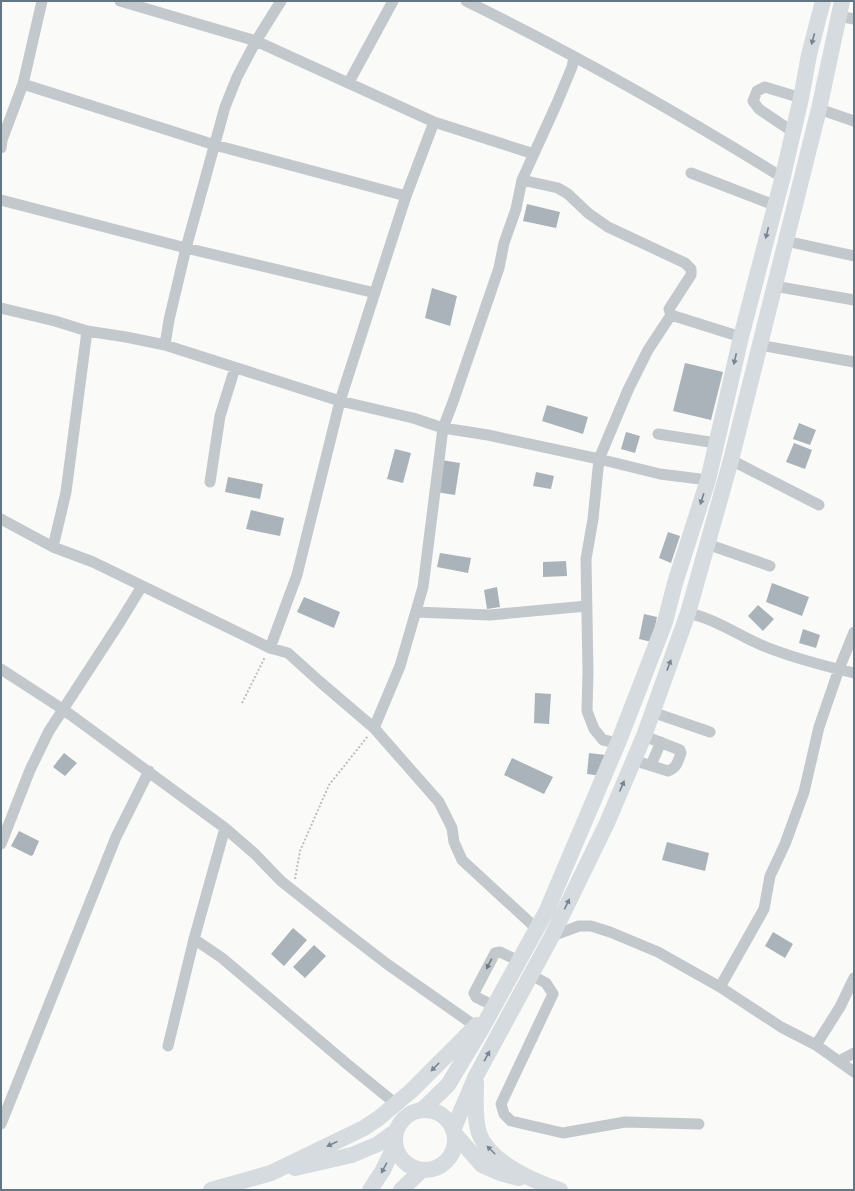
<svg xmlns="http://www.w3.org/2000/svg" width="855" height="1191" viewBox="0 0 855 1191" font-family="Helvetica,sans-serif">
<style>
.building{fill:#aab3b9}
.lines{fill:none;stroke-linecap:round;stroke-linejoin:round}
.path{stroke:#bbbfc2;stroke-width:2;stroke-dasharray:2 2;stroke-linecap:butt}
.minor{stroke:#c3c8cc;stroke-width:11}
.highway{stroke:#d6dbdf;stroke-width:16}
.oneway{fill:#768591}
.oneway2{fill:#6a7a87}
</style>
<rect width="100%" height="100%" fill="#fafaf8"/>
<path class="building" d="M527,204L560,212L556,228L523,221Z
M432,288L457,296L450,326L425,318Z
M685,363L723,372L711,420L673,411Z
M547,405L588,417L583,434L542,421Z
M799,423L816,430L810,445L793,439Z
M626,432L640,436L635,453L621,449Z
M794,443L812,450L805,469L786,462Z
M395,449L411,453L403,483L387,479Z
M441,460L460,463L455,495L436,492Z
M536,472L554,476L551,489L533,486Z
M228,477L263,484L260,499L225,492Z
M251,510L284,518L280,536L246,529Z
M668,532L680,536L671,563L659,558Z
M440,553L471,558L468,573L437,567Z
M566,561L567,576L543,577V562Z
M772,583L809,597L802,616L766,602Z
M497,587L500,607L487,609L484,590Z
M304,597L340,612L334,628L297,612Z
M758,605L774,619L763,631L748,616Z
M644,614L657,617L652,642L639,639Z
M803,629L820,635L816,648L799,643Z
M535,693L551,694L549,724L534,723Z
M64,753L77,763L65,776L53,767Z
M589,753L606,755L603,776L587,774Z
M512,758L553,777L544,794L504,775Z
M19,831L39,841L33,855L31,856L11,846Z
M667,842L709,853L705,871L662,860Z
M293,928L307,940L284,966L271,954Z
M773,932L793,944L785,958L765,946Z
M314,945L326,956L305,978L293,967Z"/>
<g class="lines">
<path class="path" d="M242,703L265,657
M295,879L300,851L329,785L368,736"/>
<path class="minor" d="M120,1L256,41L237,77L225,107L186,248L169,320L165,345
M466,1C572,53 675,111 775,173L783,176
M838,16L854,19
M349,82L393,1
M23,84L215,145L406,196
M819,109L854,121
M434,122L534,154
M793,132L759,109L753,101L757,91L765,87L801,98
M1,148L2,140L23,84L42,1
M691,173L774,205
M522,180L558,188L568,194L588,213L608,227L685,263L691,269V275L669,309L671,315L741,337
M1,200L186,248L375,293
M786,241L854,256
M774,286L854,300
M1,308L55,321L87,331L126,337L165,345L340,401L413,418L443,428L488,435L599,459L660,474L708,480
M759,345L854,362
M658,434L716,443
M731,460L819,505
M210,482L220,416L235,368
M1,519L53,547L93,562L270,648L288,653L319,681L374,728L439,802L452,828L454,842L462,860L537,929
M707,544L770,566
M53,547L66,492L87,331
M416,612L490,615L587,606
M688,613C716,619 739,636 766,647C794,658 824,666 854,673
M270,648L297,575L340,401L406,196L434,122L256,41L281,1
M1,669L64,710L225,828L255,854L281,881L339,927L387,964L481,1030
M652,712L710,732
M374,728L400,666L423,587L443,428L453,402L499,268L504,243L516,209L522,180L557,103L572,67L574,57
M618,743L603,740L594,729L587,711L588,672L586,559L593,519L599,459L628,390L648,350L671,315
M633,760L668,771C677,768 678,761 681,753L680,750L644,736
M651,765L661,742
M1,844L30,770L49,731L120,622L142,586
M552,936L579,926H591L610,932L658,952L720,987L781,1027L816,1045L854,1072
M194,939L222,958L347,1064L396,1104
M531,975L546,983L553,994L501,1104L504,1114L511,1121L563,1133L625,1122L699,1124
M720,987L764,909L770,876L785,844L804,792L819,727L839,669L854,632
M494,1006L476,997L474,993L495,953L500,952L519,961
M816,1045L840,1007L854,978
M168,1046L194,939L225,828
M839,1061L854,1053
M1,1124L116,837L149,771"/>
<path class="highway" d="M476,1083C476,1099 474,1117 479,1133C489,1162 533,1181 560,1190
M422,1110L448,1085L481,1030L547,910L618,743L665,622L675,583L708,480L741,337L783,176L801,98L809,55L823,1
M395 1140a30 30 0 1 1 60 0a30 30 0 1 1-60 0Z
M453,1130L476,1076L552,936L607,823L644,736L688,613L731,460L819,109L842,1
M454,1133L482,1165L500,1173L519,1178
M295,1168L352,1155L378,1144L396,1131
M211,1190L271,1173L364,1128L379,1118L411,1091L477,1025
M370,1190L383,1170L395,1145
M401,1190L422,1170"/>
</g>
<defs><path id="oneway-solid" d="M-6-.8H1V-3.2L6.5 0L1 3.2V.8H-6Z"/></defs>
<g class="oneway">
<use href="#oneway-solid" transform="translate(813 39) rotate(105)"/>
<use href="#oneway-solid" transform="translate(767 233) rotate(104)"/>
<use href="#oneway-solid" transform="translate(735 359) rotate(103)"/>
<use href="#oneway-solid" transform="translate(702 499) rotate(108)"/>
<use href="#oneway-solid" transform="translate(669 665) rotate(-70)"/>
<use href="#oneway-solid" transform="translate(622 786) rotate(-67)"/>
<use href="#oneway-solid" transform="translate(567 904) rotate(-64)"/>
<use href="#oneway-solid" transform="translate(487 1056) rotate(-61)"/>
<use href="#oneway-solid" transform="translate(435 1067) rotate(135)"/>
<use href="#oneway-solid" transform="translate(332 1144) rotate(154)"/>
<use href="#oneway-solid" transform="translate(491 1150) rotate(-135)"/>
<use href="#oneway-solid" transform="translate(384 1168) rotate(118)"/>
</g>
<use class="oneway2" href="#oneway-solid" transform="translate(489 964) rotate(117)"/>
<rect width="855" height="1191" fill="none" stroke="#657683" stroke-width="4"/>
</svg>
